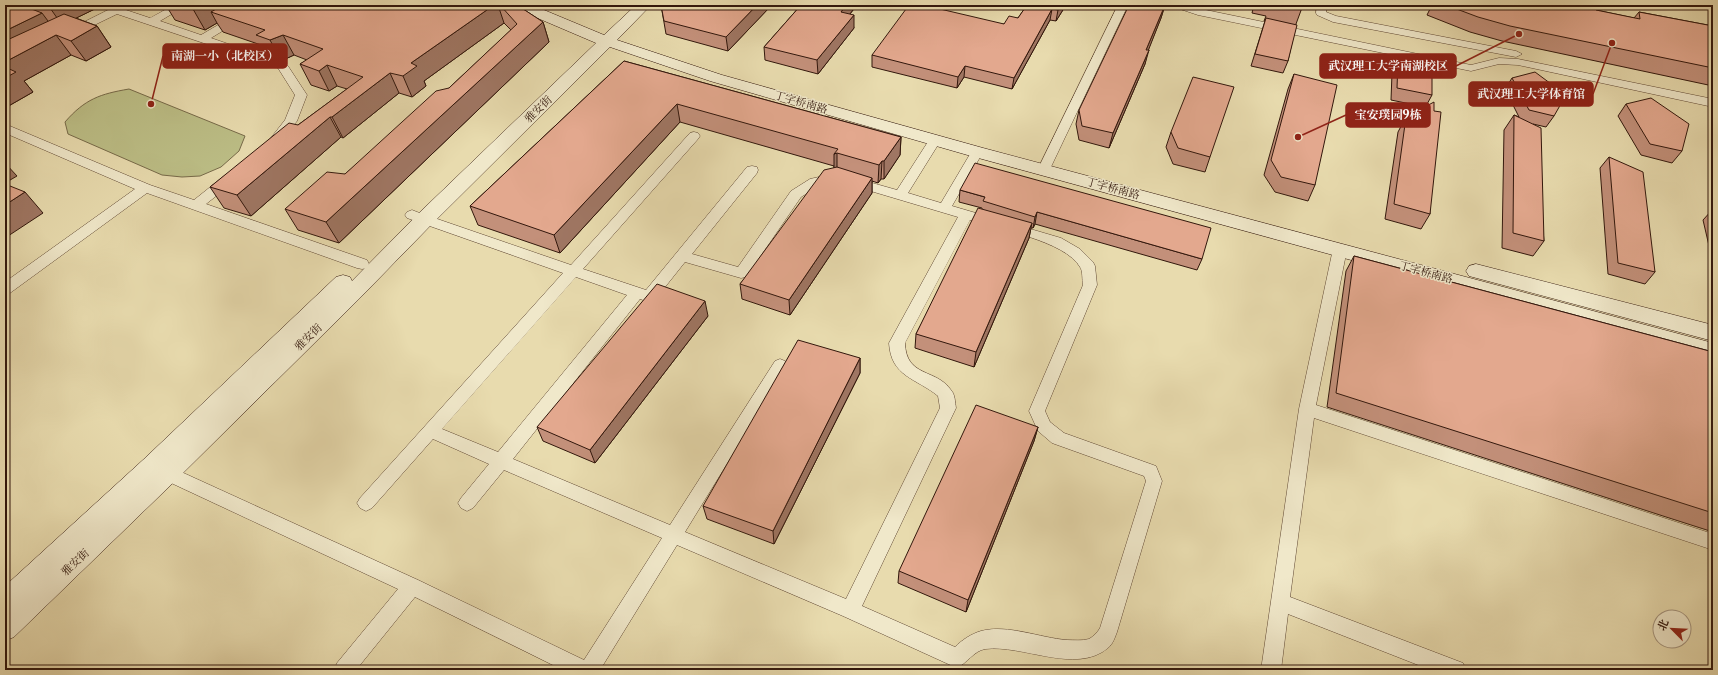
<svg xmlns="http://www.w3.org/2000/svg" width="1718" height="675" viewBox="0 0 1718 675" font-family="'Libre Caslon Text','Noto Serif SC',serif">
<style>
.green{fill:#bcbe86;stroke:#776a49}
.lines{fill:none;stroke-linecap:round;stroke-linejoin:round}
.street-casing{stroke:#604834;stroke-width:1}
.secondary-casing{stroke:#32170c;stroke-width:1}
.street{fill:#f0e8ca;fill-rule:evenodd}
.secondary{fill:#f0e8ca;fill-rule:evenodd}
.wall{fill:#c3907a;stroke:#32170c}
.shaded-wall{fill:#9f7663;stroke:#32170c}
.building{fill:#e3a88e;stroke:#32170c}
.labels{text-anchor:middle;stroke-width:3;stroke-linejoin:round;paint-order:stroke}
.street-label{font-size:11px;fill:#32170c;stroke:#f0e8ca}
.leader{fill:none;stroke:#8f2418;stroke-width:1.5}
.callout-dot{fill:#8f2418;stroke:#f0e8ca;stroke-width:1.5}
.callout{fill:#8f2418;stroke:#8f2418;stroke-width:1.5}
.callout-label{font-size:12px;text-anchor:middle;font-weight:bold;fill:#fff}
</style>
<rect width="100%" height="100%" fill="#e8dbae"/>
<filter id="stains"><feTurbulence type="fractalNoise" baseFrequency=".005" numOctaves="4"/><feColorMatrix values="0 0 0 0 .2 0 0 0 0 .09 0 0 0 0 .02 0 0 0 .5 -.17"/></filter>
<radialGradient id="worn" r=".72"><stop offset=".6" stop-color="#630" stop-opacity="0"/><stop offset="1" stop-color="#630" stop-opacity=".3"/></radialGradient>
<path class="green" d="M129,89L245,136L239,151L221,167L200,176L182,177L162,175L68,134L65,122C85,99 100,94 129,89Z"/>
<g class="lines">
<defs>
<path id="street" d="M174,5H187L160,21L201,35L252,5H265L211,38L286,64L288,66L307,95L297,121L280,142H272L270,139L285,120L295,95L278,68L117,14L76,34H68L67,32L68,30L112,8H120L150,18Z
M1118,5H1128L1050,169L1048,172L1044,173L1040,172L1038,169Z
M1173,5H1188L1201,9L1471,65L1499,58L1518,59L1713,99V107L1518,65L1499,64L1471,71L1198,15L1174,7Z
M1317,5H1327L1326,12L1336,16L1516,51L1522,54L1516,57L1333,22L1317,15L1316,13Z
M5,124L150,185L194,200L224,176L229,175L234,176L235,179L234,182L206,204L367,260L369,264L367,268L362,269L357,268L147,193L10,293L5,294V282L135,189L5,133Z
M694,132L698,133L700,136L698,139L583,269L646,290L747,167L752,166L757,167L758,170L757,173L692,254L738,267L791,191L810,179L837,173L897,190L931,137H939L941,140L908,193L941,203L973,149H981L983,152L952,206L1061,238L1080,249L1093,262L1095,266L1097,285L1045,411L1050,422L1064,433L1156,466L1162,481L1117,632C1115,637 1113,644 1108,648C1076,675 1022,644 985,649C974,651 967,663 957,668L843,616L677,545L600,670H563L415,597L356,670H334L337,663L398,589L154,475L152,470L154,465L160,463L166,465L418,580L584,660L662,538L504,470L473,508L467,511L461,508L458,503L461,498L489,464L433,439L372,508L366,511L360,508L357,503L360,498L563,273L407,218L405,215L407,212L412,210L417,212L571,265L690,133ZM837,181L958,217L889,343C891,377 916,378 938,396L940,408L846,599L685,532L785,369L788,365L785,361L780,359L775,361L670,525L513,459L640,299L649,302L654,301L685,262L741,278L746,277L801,197L820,185ZM970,220C998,229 1065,241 1080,267C1083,271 1082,280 1083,285L1029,411L1038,431L1052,443L1144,476L1146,481L1100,628C1097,633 1094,636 1089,639C1082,641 1074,640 1067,640C1040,638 1008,624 981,631C971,634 962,640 955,647L862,606L956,408C955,402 955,394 951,390C936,368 906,378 905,343ZM576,277L627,295L498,452L442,429Z
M1340,244L1345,246L1347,249L1316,405L1713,534V550L1314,418L1290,597L1463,663L1466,670H1431L1288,614L1281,670H1261L1299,409L1333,249L1335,246Z"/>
<path id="secondary" d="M512,5H532L604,35L636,5H651L617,40L722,75L983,148L1713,343V359L971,156L710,81L610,47L432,224L359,299L176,480L14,637L5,641V586L144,459L336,277L343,275L350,277L352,281L418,214L596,43L514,8Z
M1476,264L1713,325V341L1469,276L1466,271L1469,266Z"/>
</defs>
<use href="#street" class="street-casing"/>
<use href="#secondary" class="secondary-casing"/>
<use href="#street" class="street"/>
<use href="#secondary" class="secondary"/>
</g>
<path class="wall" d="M9,5H103L76,18L97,26L111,47L86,61L71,55L24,81L33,92L5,108L10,5Z
M151,5H517L543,22L549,42L339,243L298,230L285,209L345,174L449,88L511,30L504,23L424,81L426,86L412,97L399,93L343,138L341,137L251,216L224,208L210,187L298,125L347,89L337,86L329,91L311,85L300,64L307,60L294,55L281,61L267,56L261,45L223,32L217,23L205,30L175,20L167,7L163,9Z
M661,5H767L768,9L728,51L666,34Z
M801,5H857L850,14L854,28L818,74L765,60L764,47Z
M1027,5H1066L1056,21L1050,20L1012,89L964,77L957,88L872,67V55L1004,24L1018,18Z
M1165,5L1161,18L1148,50L1145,64L1109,148L1079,140L1076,124L1079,110Z
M1254,5H1303L1296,24L1288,61L1283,73L1251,66L1265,21H1264L1266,16L1252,13Z
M1432,5H1595L1596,10L1634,18L1639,12L1713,26V86L1502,41L1470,32L1427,15Z
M624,61L901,137L900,155L884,179H881L878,183L872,181V193L790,315L742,299L740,284L834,168V166L680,122L560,253L478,225L470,206Z
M1398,61L1432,95L1426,106L1430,214L1421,229L1385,219L1398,132L1406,117L1425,107L1391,100L1392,73Z
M1294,74L1315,185L1308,201L1275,192L1264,175L1288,89Z
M1512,78L1554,116L1546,127L1533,124L1544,241L1533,256L1502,248L1504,130L1514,115L1519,117L1505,89Z
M1626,104L1682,151L1672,163L1641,155L1618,116Z
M1171,132L1210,157L1205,172L1173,164L1166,147Z
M1609,157L1655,272L1645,284L1608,274L1600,168Z
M960,190L1202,259L1197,270L1035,224L1033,228H1031L1029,238L974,367L915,348L916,334L982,209V208L959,202Z
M1713,209V263L1703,220Z
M1354,256L1713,352V532L1663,516L1327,407L1346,271Z
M708,316L595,463L543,441L537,427Z
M860,358V373L774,544L707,519L703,506Z
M1038,427L1034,441L966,612L898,583L899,571Z"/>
<path class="shaded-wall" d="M48,5H103L62,25Z
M161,5H166L167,7L163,9Z
M201,5H249L211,12L217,23L205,30L193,9Z
M494,5H498L504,23L424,81L426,86L412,97L403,76L411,63Z
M757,5H767L768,9L728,51L726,37Z
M846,5H857L841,25V12Z
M1061,5H1066L1056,21L1058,10Z
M1165,5L1161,18L1143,64L1146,50Z
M1052,9L1050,20L1012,89L1014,78Z
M42,13L57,33L5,59V31Z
M854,15V28L818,74L817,60Z
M543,22L549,42L339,243L326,222Z
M97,26L111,47L86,61L71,41Z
M56,35L71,55L24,81L33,92L5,108V62Z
M283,35L294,55L281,61L270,40Z
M1149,50L1145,64L1109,148L1113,133Z
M327,65L337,86L329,91L319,71Z
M965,66L964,77L957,88L958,77Z
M390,73L399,93L343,138L332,117Z
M677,104L680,122L560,253L554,235Z
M330,117L341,137L251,216L237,195Z
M901,137L900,155L884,179V161Z
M837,153V172H834V154Z
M882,161L881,179L878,183L879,165Z
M5,163L17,176L5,183Z
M872,178V193L790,315L789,300Z
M25,192L43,213L5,238V205Z
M1037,212L1035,224L1033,228L1035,217Z
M1032,223L1029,238L974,367L976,352Z
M705,301L708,316L595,463L590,450Z
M860,358V373L774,544L773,531Z
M1038,427L1034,441L966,612L968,600Z"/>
<path class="building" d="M11,5H21L42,13L5,31V8Z
M179,5H201L193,9Z
M223,5H494L411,63L417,66L403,76L390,73L332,117H330L237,195L210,187L289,123L298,125L363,77L327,65L319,71L300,64L323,49L283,35L270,40L256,35L265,30L211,12Z
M500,5H517L543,22L326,222L285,209L327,172L345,174L436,91L449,88L517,24Z
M661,5H757L726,37L664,21Z
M801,5H846L841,12L854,15L817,60L764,47Z
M909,5H923L1004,24L1009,16L1018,18L1027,5H1061L1058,10L1052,9L1014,78L965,66L958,77L872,55Z
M1129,5H1165L1146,50H1149L1113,133L1082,126L1079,110Z
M1294,5H1303V7Z
M1446,5H1595L1596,10L1640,19L1639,12L1713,26V68L1510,26L1478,17Z
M64,14L97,26L71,41L56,35L5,62V41Z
M1266,18L1297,25L1288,61L1255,54Z
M624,61L901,137L884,161H882L879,165L837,153L834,154L838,149L677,104L554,235L470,206Z
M1398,61L1432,68V95L1397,88Z
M5,67L16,72L5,78Z
M1535,72L1566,95L1554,116L1529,110L1512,78Z
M1294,74L1337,85L1315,185L1281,177L1271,160Z
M1193,77L1234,87L1210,157L1178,148L1171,132Z
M1651,98L1689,124L1682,151L1650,144L1626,104Z
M1434,102V111L1441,112L1430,214L1394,204L1406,117Z
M1514,115L1541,128L1544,241L1513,233Z
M1609,157L1643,172L1655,272L1618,263Z
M975,163L1211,228L1202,259L1037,212L1035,217L983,201L985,197L960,190Z
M837,167L872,178L789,300L740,284L824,170Z
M5,184L25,192L5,205Z
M978,208L1032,223L976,352L916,334Z
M1354,256L1713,352V513L1336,393Z
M657,284L705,301L590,450L537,427Z
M798,340L860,358L773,531L703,506Z
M976,405L1038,427L968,600L899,571Z"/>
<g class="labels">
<g class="street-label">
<text transform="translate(801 102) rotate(16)" y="4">丁字桥南路</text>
<text transform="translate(538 109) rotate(-44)" y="4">雅安街</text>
<text transform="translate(1113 188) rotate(15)" y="4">丁字桥南路</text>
<text transform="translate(1426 272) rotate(15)" y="4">丁字桥南路</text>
<text transform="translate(308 337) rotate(-44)" y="4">雅安街</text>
<text transform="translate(75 562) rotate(-43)" y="4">雅安街</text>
</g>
</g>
<path class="leader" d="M151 104L163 56M1519 34L1456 66M1612 43L1593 94M1298 137L1346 115"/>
<g class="callout-dot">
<circle cx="151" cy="104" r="4"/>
<circle cx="1519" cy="34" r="4"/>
<circle cx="1612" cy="43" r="4"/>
<circle cx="1298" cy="137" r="4"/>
</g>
<g class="callout">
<rect x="163" y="44" width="124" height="24" rx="4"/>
<rect x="1320" y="54" width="136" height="24" rx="4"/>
<rect x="1469" y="82" width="124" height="24" rx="4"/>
<rect x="1346" y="103" width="84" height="24" rx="4"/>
</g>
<g class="callout-label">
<text x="225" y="60">南湖一小（北校区）</text>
<text x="1388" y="70">武汉理工大学南湖校区</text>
<text x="1531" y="98">武汉理工大学体育馆</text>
<text x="1388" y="119">宝安璞园9栋</text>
</g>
<rect width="1718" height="675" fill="none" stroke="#e8dbae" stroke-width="20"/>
<rect x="6" y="6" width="1706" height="663" fill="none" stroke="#32170c" stroke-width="2"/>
<rect x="10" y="10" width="1698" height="655" fill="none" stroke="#32170c"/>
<g transform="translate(1672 629) rotate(294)"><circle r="19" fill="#f0e8ca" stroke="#a4947e"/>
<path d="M0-3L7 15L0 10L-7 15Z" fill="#8f2418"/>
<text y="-6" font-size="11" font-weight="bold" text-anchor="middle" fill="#32170c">北</text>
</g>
<rect width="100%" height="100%" filter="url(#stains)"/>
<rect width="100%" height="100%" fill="url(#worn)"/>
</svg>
